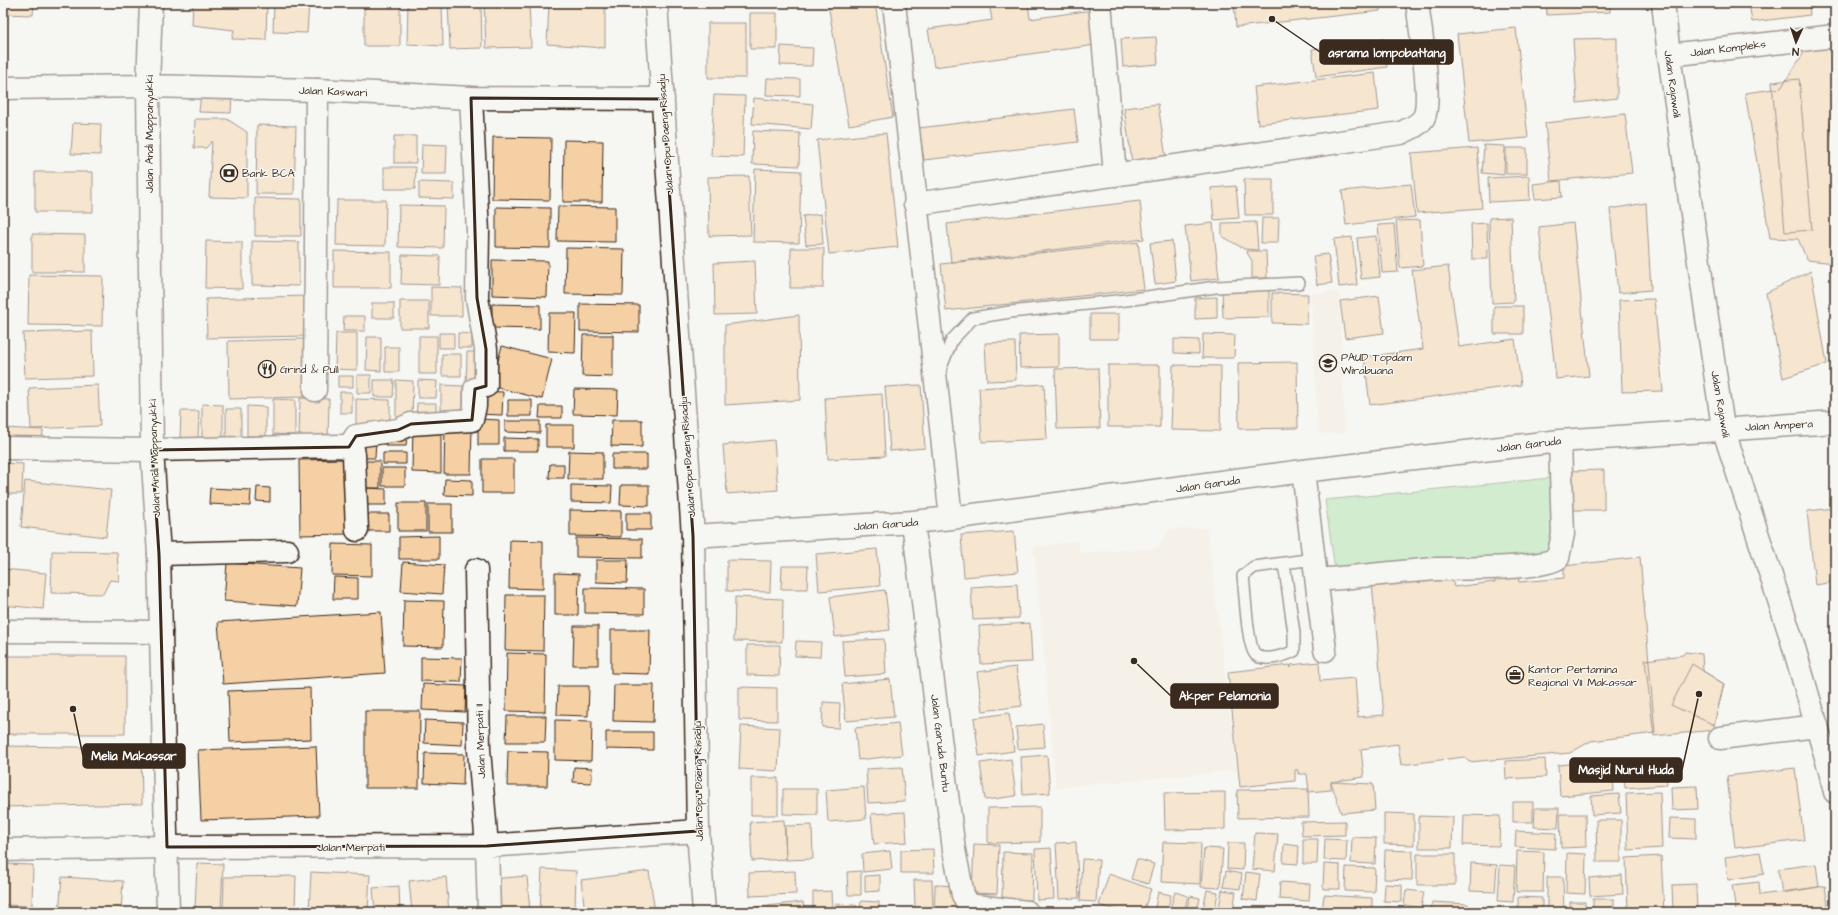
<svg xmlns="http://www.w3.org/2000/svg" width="1838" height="915" viewBox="0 0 1838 915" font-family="'Architects Daughter',sans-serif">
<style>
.built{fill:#f6ebdb}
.green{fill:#a6e0a5;stroke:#708562}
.building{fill:#f5d0a5;stroke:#3b2a1e}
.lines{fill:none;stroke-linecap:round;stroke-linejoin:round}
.lane-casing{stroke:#3b2a1e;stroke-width:14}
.street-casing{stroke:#3b2a1e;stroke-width:25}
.secondary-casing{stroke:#3b2a1e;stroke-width:25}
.lane{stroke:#f6f6f2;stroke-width:11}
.street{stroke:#f6f6f2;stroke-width:22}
.secondary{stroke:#f6f6f2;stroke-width:22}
.marked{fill:none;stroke:#3b2a1e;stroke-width:3;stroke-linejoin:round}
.labels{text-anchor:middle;stroke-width:3;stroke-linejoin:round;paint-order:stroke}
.street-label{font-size:11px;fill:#3b2a1e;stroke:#f6f6f2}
.poi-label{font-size:11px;fill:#3b2a1e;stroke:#f6f6f2;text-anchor:start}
.leader{fill:none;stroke:#3b2a1e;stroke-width:1.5}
.callout-dot{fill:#3b2a1e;stroke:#f6f6f2;stroke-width:1.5}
.callout{fill:#3b2a1e;stroke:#3b2a1e;stroke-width:1.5}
.callout-label{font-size:12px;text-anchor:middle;font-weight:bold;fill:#fff}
</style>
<rect width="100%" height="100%" fill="#f6f6f2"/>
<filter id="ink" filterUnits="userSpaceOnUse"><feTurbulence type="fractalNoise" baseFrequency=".025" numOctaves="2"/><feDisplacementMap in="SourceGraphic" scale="8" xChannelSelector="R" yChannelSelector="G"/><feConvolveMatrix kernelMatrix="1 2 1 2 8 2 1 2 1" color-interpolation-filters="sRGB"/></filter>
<g filter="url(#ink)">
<path class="built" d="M1339,291L1345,434L1318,433L1311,294Z
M1207,528L1237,770L1056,788L1034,547L1078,541L1080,553L1158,548L1170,529Z"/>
<path class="green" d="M1551,478L1554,525L1551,555L1335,570L1325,500Z"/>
<path class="building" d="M3,3H34L33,15L3,14Z
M62,3H106V4Z
M193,3H267L266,40L232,39L234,30L192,25Z
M274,3H309L307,33L273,32Z
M364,3H400V46H364Z
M408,3H442L443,46L407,44Z
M448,3H481L482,48L450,49Z
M484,3H529L531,47L486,48Z
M875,3L893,117L849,125L828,4Z
M989,3H1028L1030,19L1092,10L1096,45L934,67L928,29L992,20Z
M1234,3H1380V11L1236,27Z
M1546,3H1610V12L1547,15Z
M1749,3H1809L1810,15L1752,22Z
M549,5L605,6V48L547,44Z
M750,13H777V49H750Z
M708,23H746V78H708Z
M1516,28L1528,138L1469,143L1457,34Z
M1156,37L1158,64L1123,67L1121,39Z
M1617,38V98L1577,103L1573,39Z
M1835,38V263L1807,260L1798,239L1770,238L1745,93L1781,88L1812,40Z
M1384,39L1387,67L1316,77L1312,49Z
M781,46L813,48L812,66L780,65Z
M1375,73L1379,110L1258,124L1254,87Z
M767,78L800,79V96L766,95Z
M1799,79L1812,230L1785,232L1772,82Z
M201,92L232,93L231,113L199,112Z
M714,95L745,96L743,157L711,156Z
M754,98L813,104L811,129L752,124Z
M1158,104L1166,158L1132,162L1124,108Z
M1074,109L1078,142L924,160L919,128Z
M1625,114L1632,173L1551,181L1545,123Z
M195,119H227L247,132V198L209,197L212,141L206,148H194Z
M1835,121V154L1830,122Z
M73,123L101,124L100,155L71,154Z
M257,125L296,126L294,194H256Z
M753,131L800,133L799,166L752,164Z
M886,133L898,247L829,254L817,140Z
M394,136H416V163H394Z
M493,137L551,138L550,200L492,199Z
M564,140L603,141L602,202H563Z
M422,144L447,145L446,174H421Z
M1484,145L1505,146L1504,175L1482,173Z
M1477,148L1482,208L1417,213L1411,153Z
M1506,148H1527V174H1506Z
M384,167H416L415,189H384Z
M755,169L801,171L799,243L753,242Z
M35,172H93V212H35Z
M749,176L751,235L709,236L708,177Z
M1529,176L1530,200L1489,202L1488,178Z
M1244,179H1273V215H1245Z
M1561,181L1562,197L1535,199L1533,184Z
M419,182L454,183V199L419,198Z
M1411,184L1415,217L1346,225L1342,191Z
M1236,186L1239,218L1214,220L1211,188Z
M255,198L301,199V236H255Z
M337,200H386L385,246L336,245Z
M1140,201L1144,239L951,262L947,224Z
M1646,203L1651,290L1618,293L1610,209Z
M399,205L444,206L443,248L398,247Z
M558,206L615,207V242L557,241Z
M496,207L550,208V248L496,247Z
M821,214L823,244L806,245L803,216Z
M1511,217L1514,302L1492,303L1489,218Z
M1262,218H1279L1278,243H1261Z
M1420,220L1423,266L1400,268L1396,221Z
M1256,222L1258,250L1244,249L1222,236V223Z
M1213,223L1219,278L1191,281L1185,226Z
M1487,223L1488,259H1472L1471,224Z
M1573,223L1589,376L1556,379L1539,227Z
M1394,224L1398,272L1382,273L1378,225Z
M32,234L85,235V272H32Z
M1376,236L1380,277L1361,279L1357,238Z
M1352,237L1357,285L1339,287L1334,239Z
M206,241L242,242V289L205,288Z
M252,241L299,242V286L252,285Z
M1172,241L1176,281L1155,284L1150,243Z
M1138,242L1144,289L946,311L941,264Z
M566,248L624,249L623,295L565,294Z
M791,248H824L823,288H790Z
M334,251L391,252V288H334Z
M1246,251H1266L1267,278H1252V261Z
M1328,254L1332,283L1317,285L1313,256Z
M402,255L440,256L439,285L401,284Z
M492,260L548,261L547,297L492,295Z
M755,261L757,314L715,315L714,263Z
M1448,266L1459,347L1515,339L1521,385L1370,405L1364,357L1423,349L1412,270Z
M1811,271L1827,364L1783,378L1766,293Z
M29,275L103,276L102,326L28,325Z
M431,287L462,288V316H431Z
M1222,290H1269V317L1223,318Z
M1272,293L1308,294L1307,324L1272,323Z
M306,296L307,336L207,338L206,299Z
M1379,296L1384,333L1345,338L1340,301Z
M1217,297V318L1195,319V298Z
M1654,299L1663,391L1622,392L1619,300Z
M400,301H429V328H400Z
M372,303H394V318H372Z
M492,304L540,305V329L492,328Z
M580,304L639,305V332L580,331Z
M1494,306H1523V334H1494Z
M549,313H576L575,353L548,352Z
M1090,314H1119V339H1090Z
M799,315L800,400L725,405V325Z
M344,316H365V331H343Z
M92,331L93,376L25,378L23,333Z
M336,333H357V370L335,369Z
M439,333H454V348H439Z
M458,333L472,334V348H458Z
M1059,334V367L1020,368L1019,335Z
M1203,334L1235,335L1234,358H1202Z
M583,335H613V377L582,376Z
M419,336H437V374H419Z
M367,337H381V371L366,370Z
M304,339L305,397L229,399L228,341Z
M1174,339L1199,340V354L1174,353Z
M1015,342L1016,380L987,381L985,343Z
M502,346L552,359L542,399L491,386Z
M385,347H399V372H385Z
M467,352H479L478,386H466Z
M442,354H461V376H442Z
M1297,362L1298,428L1239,429L1238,363Z
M1108,365H1160V427H1108Z
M1173,365L1221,366L1220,431L1171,430Z
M1098,368L1100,428L1057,429L1055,369Z
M357,375H371V393H357Z
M338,376H353V387H338Z
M374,380H394L393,397H374Z
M396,380L413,381L412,422H396Z
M418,380L437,381L436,398H418Z
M1044,384L1047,439L982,442L979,388Z
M98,385L100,426L31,429L29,388Z
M441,385L463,386V418H441Z
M921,385L925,448L890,451L885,387Z
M574,389L618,390L617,415L573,414Z
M477,391L503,392L502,415L477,414Z
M340,392H352V413H340Z
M882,394L885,456L828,459L825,398Z
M300,398L329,399L328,439L299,438Z
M273,399L295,400V435L273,434Z
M356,399L390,400V429H356Z
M508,400H532V416H508Z
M417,403H436V420H416Z
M202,404L223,405V439H202Z
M247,406L266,407V436H247Z
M540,406H562V418H539Z
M226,409H241V439L226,438Z
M181,411H199L198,440L180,439Z
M478,419L499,420V445H478Z
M612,420H642V447L611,446Z
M505,421H540V433L505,432Z
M445,423L472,424L471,474H444Z
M546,425H574V447H546Z
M413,426L441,427V473L412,472Z
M3,428L43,430L42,446L3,444Z
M385,433H407L406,446H385Z
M359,438L376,439L375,458H359Z
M504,438L538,439V451H504Z
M774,440L778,490L727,494L723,445Z
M569,451L603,452V479H568Z
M383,453H406V464H383Z
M612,454H647V469H612Z
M346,459L347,534L300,535L299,460Z
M482,459H514V493H482Z
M360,461H380V488H360Z
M3,463L23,464L22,494H5L3,540Z
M550,464H564V478H549Z
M382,468H405V486H382Z
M1604,470V510H1568L1567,471Z
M445,479L472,480V496L444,495Z
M25,481L111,490L106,537L21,527Z
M571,485L612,486L611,503L571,502Z
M621,485H649V506L620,505Z
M257,487L270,488V502L256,501Z
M210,488L251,490L250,506L209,504Z
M365,488L386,489V505H364Z
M398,503H426V531H398Z
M428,504H452V532H428Z
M1835,508V582L1815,585L1807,511Z
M570,510L621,511V537L570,536Z
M626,513H651V530H626Z
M362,514H389V531H362Z
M1014,531L1018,572L964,577L961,535Z
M439,536V559H399V537Z
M576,538L642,539V558L576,557Z
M510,540L543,541V589L509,588Z
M333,544L372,545V576L332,575Z
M877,549L880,586L819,591L816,554Z
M52,551L117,552L119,581L110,580L103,594L51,593Z
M1640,557L1655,733L1591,741L1570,753L1469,762L1464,757L1401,765L1398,744L1361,749L1364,777L1331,782V790L1309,792L1307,774H1298V770H1295V781L1240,787L1228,672L1290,665L1291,668V665L1319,662L1320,681L1355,678L1358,717L1384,715L1372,583L1451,575L1454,587L1495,582V573L1517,571L1519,582L1564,578V566Z
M596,560H628L627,583L596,582Z
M727,560L771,561L770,592L727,591Z
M403,562L444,565L442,594L401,591Z
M227,563L300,568L297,606L224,601Z
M782,566H808L807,589H781Z
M3,569L46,573L43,609L3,605Z
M555,573L579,574L578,615H555Z
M334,577L358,578V599H333Z
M1017,584L1019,618L973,620L971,587Z
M585,588L644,589V614L585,613Z
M885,590L890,630L835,637L830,597Z
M506,595H544L543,651L505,650Z
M735,597L783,599L782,642L734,641Z
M404,600L444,601L443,647L403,646Z
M381,612L385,673L223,684L218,622Z
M1030,623L1032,662L981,664L979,626Z
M574,626H598V665H573Z
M611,630H650L649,674L611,673Z
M884,639L886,674L845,677L842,641Z
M796,641L821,642L820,657L795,656Z
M747,645H780L779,676L747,675Z
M1685,652L1702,654L1703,671L1724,684L1714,725L1715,730L1654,736L1645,660L1683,655Z
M507,653L546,654L545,712L506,711Z
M3,656H125V734H3Z
M421,657L462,658L461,682L421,681Z
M1692,664L1724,684L1714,725L1671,705Z
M1016,667L1022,706L983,711L977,672Z
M890,679L894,717L846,721L842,684Z
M423,684L466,686L465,712L422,710Z
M614,685H654L653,722L613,721Z
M558,686H589L588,716L557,715Z
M739,687L777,688V721L739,720Z
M310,688L311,739L230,742L228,691Z
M823,702L840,703L839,728L822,727Z
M365,711H420L419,788H365Z
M1009,713L1014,751L979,756L974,718Z
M507,716H546L545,742H506Z
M425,720L463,722L462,745L424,743Z
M555,720L592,721L591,761L555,760Z
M898,723L902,755L858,760L855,728Z
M1043,724L1045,747L1018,749L1016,727Z
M741,726L780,728L778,771L739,769Z
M606,732H653V750L606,749Z
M3,746L141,748L142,804L3,807Z
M316,746L319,816L201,820L198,750Z
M508,751L548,752L547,786H507Z
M425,753L464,754L463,785L424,783Z
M1047,755L1050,793L1023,795L1021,757Z
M1011,759L1016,796L985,800L980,763Z
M1545,759L1546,777L1506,779L1505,761Z
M1612,760L1614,791L1560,796L1558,765Z
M1665,763L1667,785L1625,788L1623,767Z
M574,767L592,768L591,783L573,782Z
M902,767L905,801L868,803L866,769Z
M1795,768L1804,840L1735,848L1727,776Z
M751,778H778V815H751Z
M1331,782L1373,784L1375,810L1341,813Z
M1697,786L1698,809L1672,810L1671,787Z
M864,787L866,819L828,822L826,790Z
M783,789H817V815L783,814Z
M1308,789L1309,817L1238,818L1237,790Z
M1225,792V829L1165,830L1164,793Z
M1660,792L1662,848L1628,850L1626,793Z
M1619,794L1621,813L1592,815L1591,796Z
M1513,802H1533V822H1513Z
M1040,807V842L988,843V808Z
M1535,808H1559L1558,828L1534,827Z
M905,812L907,842L874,844L871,814Z
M1384,813L1414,814V845L1384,844Z
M1560,814H1585L1586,847L1561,848Z
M1464,815L1500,816L1499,846L1463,845Z
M1419,816L1453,817L1452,848H1419Z
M1670,818L1696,819V839L1669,838Z
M784,820L786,859L752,861L750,822Z
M1596,820H1621V862H1597Z
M1345,821V835L1302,836L1301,822Z
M812,825L813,859L786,860L785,826Z
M1516,831L1556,833L1555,849L1515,847Z
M1255,833L1278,834L1275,871L1252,869Z
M1352,837L1376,838L1375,864L1351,863Z
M1303,839H1318L1317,864H1303Z
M1325,839L1347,840L1346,861L1324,860Z
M1076,842L1079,898L1059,899L1056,843Z
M1163,842L1201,843L1200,884L1161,882Z
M1228,843H1244L1243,870L1227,869Z
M974,844L999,845L997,894L972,893Z
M1284,844L1299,846L1298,864L1283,863Z
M1051,848L1054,899L1037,900L1035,849Z
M1204,848L1223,849L1220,888L1201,887Z
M933,849L934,873H901V850Z
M1385,850L1413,851L1412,880L1384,879Z
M890,851L892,869L863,872L862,854Z
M1517,851L1544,852L1543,892H1516Z
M1003,852L1033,853L1032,900H1002Z
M1760,852L1764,874L1728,880L1725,857Z
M1567,853L1586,854L1585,894L1566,893Z
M1417,854H1455V885H1417Z
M1661,856L1664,912H1628L1626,858Z
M1082,859L1099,860L1096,902L1080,901Z
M1137,859L1154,864L1148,884L1131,879Z
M197,863L223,864L221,910L195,909Z
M1471,863L1497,865L1495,892L1470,891Z
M3,864L33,865L32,906L3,905Z
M1324,864L1340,865V889H1323Z
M1816,864L1819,887L1782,893L1778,869Z
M1500,865L1515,866L1513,902L1498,901Z
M1346,867L1375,868L1374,892L1345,891Z
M542,869L576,871L575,912H540Z
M649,871L655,912H585L581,880Z
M795,871L796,894L750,896L749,873Z
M861,871V895H848L847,872Z
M1226,871L1242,874L1240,889L1223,887Z
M311,872L370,875L368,912L309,911Z
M1246,872L1260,874L1257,901L1243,899Z
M1109,874L1151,889L1143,912H1121L1099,905Z
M880,875V891L865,892V876Z
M1622,875L1623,894L1590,896L1589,878Z
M296,876L295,912H223L224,877Z
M527,876L530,912H494L491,879Z
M62,877L123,881L121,912H59Z
M446,877L449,912H412L409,881Z
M1547,877H1563L1564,912H1547Z
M914,880H932L933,908L915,909Z
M1280,882L1310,884L1309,901L1279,899Z
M1759,882L1760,895L1825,886L1829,912H1736L1732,885Z
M1385,884L1402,885V902L1384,901Z
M1696,884L1697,912H1673L1672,885Z
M935,885L959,886V912H934Z
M399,886L400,912H375L373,888Z
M1207,890L1218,892L1215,910L1203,908Z
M1222,890L1236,892L1233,910L1219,908Z
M1406,890L1424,892L1421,908L1404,905Z
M831,891L832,912H813V892Z
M1158,892L1171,895L1167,912H1154Z
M1175,892L1188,896L1184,912H1169Z
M1324,895L1372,898V912H1322Z
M1190,896L1200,898L1197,912H1186Z
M1518,897L1542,898V912H1518Z
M1593,899H1614V912H1593Z
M861,901L879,902V912H860Z
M803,902L804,912H749L748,908Z
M1432,902L1468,904L1467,912H1431Z
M1570,902H1585V912H1570Z
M835,904L856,905V912H835Z
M1385,907L1399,908V912H1385Z
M1478,908L1515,909V912H1478Z"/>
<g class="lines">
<defs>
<path id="lane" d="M939,372L952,340L973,318L1010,312L1126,300L1216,287L1299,283
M1284,563L1294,633V651C1285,656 1265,662 1256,655C1247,648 1245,590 1243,576L1254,567L1314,559"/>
<path id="street" d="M894,3L951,518
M1100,3L1115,175
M1669,55L1835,36
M915,204L1401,133C1409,129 1420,125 1424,117C1432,101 1420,25 1417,3
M315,390L317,90
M349,447L356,436L398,430L411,424L472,420L475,406V389L486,386V349L477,298L478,232L471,98
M3,448L152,450L341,446L353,449L354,455L357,530
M1303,471L1325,650
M913,522L954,850L963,895L968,903L976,906L1027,912
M693,536L913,522L951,518L1303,471L1560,441L1835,422
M159,554L287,551
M476,570L479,750L487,846L489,912
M1317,580C1356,577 1396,572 1435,569C1461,568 1540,570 1558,558L1563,534L1560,441
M3,631L161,632
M1720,738L1817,726
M3,850L167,847L487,846L698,831"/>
<path id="secondary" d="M151,3L148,86L152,450L159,554L168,912
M656,3L693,536L698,831L704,912
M1663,3L1669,55L1723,428L1790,634L1830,771L1835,792
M3,88L148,86L317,90L471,98L663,99"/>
</defs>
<use href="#lane" class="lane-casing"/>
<use href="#street" class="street-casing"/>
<use href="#secondary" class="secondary-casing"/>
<use href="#lane" class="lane"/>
<use href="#street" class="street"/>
<use href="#secondary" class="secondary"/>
</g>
</g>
<path d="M0 0H1838V915H0ZM471,98L663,99L693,536L698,831L487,846L167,847L159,554L152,450L349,447L356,436L398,430L411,424L472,420L475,389L486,386V349L477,298Z" fill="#f6f6f2" fill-opacity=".55" fill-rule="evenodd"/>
<path class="marked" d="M471,98L663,99L693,536L698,831L487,846L167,847L159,554L152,450L349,447L356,436L398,430L411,424L472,420L475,389L486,386V349L477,298Z"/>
<defs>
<symbol id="bank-ring" viewBox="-11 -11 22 22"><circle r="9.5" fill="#f6f6f2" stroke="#3b2a1e" stroke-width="1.5"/><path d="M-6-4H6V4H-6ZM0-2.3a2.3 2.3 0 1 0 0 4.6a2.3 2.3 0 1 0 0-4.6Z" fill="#3b2a1e"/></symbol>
<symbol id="school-ring" viewBox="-11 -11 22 22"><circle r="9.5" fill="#f6f6f2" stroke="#3b2a1e" stroke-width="1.5"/><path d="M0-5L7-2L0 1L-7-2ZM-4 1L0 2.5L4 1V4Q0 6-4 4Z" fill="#3b2a1e"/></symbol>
<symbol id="restaurant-ring" viewBox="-11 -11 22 22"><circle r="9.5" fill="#f6f6f2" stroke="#3b2a1e" stroke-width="1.5"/><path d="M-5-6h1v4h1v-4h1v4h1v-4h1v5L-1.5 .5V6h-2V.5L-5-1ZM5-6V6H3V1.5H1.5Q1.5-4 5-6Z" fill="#3b2a1e"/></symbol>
<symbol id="office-ring" viewBox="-11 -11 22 22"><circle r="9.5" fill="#f6f6f2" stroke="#3b2a1e" stroke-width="1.5"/><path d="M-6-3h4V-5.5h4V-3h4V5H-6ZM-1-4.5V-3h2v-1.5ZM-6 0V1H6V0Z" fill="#3b2a1e"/></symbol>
</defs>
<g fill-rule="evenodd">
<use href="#bank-ring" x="219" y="163" width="20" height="20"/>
<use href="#school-ring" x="1318" y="353" width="20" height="20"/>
<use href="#restaurant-ring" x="257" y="359" width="20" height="20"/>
<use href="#office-ring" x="1505" y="665" width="20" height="20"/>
</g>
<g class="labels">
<g class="street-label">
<text transform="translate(1728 48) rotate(-7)" y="4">Jalan Kompleks</text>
<text transform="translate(1673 84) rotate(82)" y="4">Jalan Rajawali</text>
<text transform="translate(333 91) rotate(2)" y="4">Jalan Kaswari</text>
<text transform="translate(149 134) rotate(-90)" y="4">Jalan Andi Mappanyukki</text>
<text transform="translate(665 134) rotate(-94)" y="4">Jalan Opu Daeng Risadju</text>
<text transform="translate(1721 404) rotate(80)" y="4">Jalan Rajawali</text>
<text transform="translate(1779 425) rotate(-3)" y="4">Jalan Ampera</text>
<text transform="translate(1529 444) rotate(-7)" y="4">Jalan Garuda</text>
<text transform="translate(687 457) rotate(-94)" y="4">Jalan Opu Daeng Risadju</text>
<text transform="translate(154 458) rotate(-92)" y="4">Jalan Andi Mappanyukki</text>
<text transform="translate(1208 484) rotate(-8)" y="4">Jalan Garuda</text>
<text transform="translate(886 524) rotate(-4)" y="4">Jalan Garuda</text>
<text transform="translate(480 741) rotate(-92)" y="4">Jalan Merpati II</text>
<text transform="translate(941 743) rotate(83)" y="4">Jalan Garuda Buntu</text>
<text transform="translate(698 781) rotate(-91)" y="4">Jalan Opu Daeng Risadju</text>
<text x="351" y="851">Jalan Merpati</text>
</g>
<g class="poi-label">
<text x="242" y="177">Bank BCA</text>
<text x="1341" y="361">PAUD Topdam<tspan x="1341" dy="13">Wirabuana</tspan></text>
<text x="280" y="373">Grind &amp; Pull</text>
<text x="1528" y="673">Kantor Pertamina<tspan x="1528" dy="13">Regional VII Makassar</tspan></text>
</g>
</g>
<path class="leader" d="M1272 19L1320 52M1134 661L1171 696M73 709L83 756M1699 694L1682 770"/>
<g class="callout-dot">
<circle cx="1272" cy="19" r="4"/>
<circle cx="1134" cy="661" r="4"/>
<circle cx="73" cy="709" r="4"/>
<circle cx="1699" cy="694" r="4"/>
</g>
<g class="callout">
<rect x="1320" y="40" width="133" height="24" rx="4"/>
<rect x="1171" y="684" width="107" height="24" rx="4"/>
<rect x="83" y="744" width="102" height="24" rx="4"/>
<rect x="1570" y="758" width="112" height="24" rx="4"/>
</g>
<g class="callout-label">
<text x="1387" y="57">asrama lompobattang</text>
<text x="1225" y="700">Akper Pelamonia</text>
<text x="134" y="760">Melia Makassar</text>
<text x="1626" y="774">Masjid Nurul Huda</text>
</g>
<rect width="1838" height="915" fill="none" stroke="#f6f6f2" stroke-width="16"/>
<rect x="8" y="8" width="1822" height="899" fill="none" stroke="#3b2a1e" stroke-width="1.5" filter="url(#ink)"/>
<g transform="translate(1796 42) rotate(183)" stroke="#f6f6f2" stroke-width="3" paint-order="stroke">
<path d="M0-3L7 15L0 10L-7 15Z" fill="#3b2a1e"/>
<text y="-6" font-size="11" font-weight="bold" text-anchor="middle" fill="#3b2a1e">N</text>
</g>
</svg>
